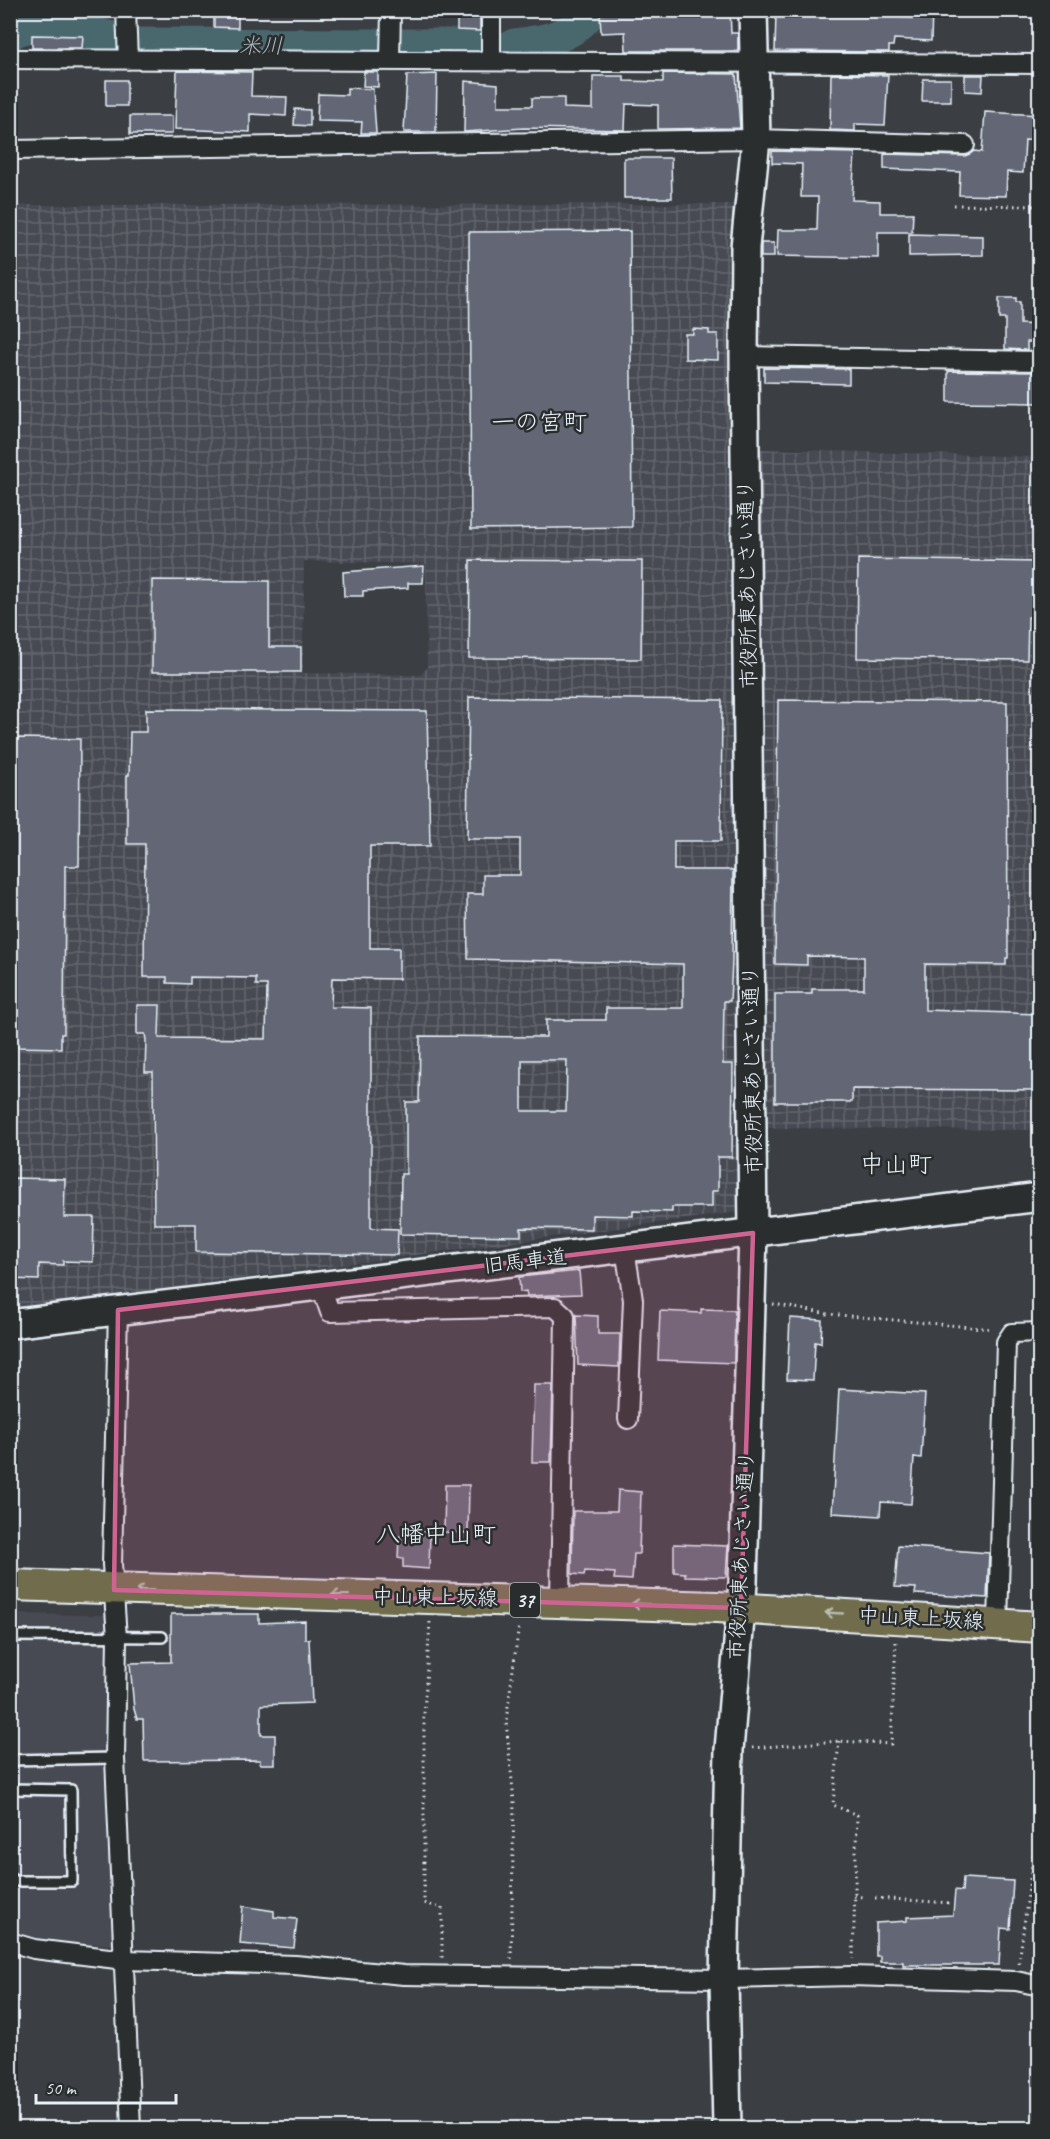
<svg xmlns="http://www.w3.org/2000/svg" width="1050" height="2139" viewBox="0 0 1050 2139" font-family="Caveat,'Klee One',sans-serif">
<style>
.built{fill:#474a52}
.industrial{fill:url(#industrial-grid);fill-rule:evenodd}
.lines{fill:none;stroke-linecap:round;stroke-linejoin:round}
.river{stroke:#4a676e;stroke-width:33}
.building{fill:#626675;stroke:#e8f1f8;stroke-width:1.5;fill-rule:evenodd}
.lane-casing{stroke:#e8f1f8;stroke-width:14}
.street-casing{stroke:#e8f1f8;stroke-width:22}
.secondary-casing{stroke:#e8f1f8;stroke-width:32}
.primary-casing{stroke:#e8f1f8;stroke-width:34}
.path{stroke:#e8f1f8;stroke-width:3;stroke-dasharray:1.5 4.5;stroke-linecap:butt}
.lane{stroke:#2a2d2e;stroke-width:9}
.street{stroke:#2a2d2e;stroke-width:18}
.secondary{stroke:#2a2d2e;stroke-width:27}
.primary{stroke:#716c4b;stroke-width:30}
.oneway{stroke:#b8bcb3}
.marked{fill:#cf6492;fill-opacity:0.2;stroke:#cf6492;stroke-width:4.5;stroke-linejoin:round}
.labels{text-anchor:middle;stroke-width:5;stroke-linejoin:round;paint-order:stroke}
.shield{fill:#2a2d2e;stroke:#afb6bb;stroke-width:1.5}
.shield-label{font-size:20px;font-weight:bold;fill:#e8f1f8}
.street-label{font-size:21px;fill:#e8f1f8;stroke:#2a2d2e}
.water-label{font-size:22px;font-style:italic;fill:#a9bac1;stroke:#2a2d2e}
.quarter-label{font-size:24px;fill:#e8f1f8;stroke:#2a2d2e}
</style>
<defs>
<pattern id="industrial-grid" width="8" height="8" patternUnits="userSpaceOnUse" patternTransform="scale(1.5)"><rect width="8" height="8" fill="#474a52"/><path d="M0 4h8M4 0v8" fill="none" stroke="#62656c"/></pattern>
</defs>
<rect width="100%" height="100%" fill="#3b3e43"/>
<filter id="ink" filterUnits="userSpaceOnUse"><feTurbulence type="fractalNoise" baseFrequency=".0167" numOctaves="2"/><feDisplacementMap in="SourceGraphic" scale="12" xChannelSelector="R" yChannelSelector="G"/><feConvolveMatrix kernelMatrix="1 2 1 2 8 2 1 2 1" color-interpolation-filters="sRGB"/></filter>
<g filter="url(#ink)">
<path class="built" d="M11,1614L106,1615L115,1945L51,1943L11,1935Z"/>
<path class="industrial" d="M735,204L739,1212L11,1309L10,205ZM304,561L426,564L427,668L420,675L303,673Z
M758,449L1039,457V1130L766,1128Z"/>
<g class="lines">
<path class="river" d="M10,34C40,15 85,31 116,39
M138,44L383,45
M399,45H476
M514,45C544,42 573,37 592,10"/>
</g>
<path class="building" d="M214,10H238V28L214,27Z
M457,10H480V31L457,30Z
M609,10H730L731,33H738V51H626L625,32L601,33L600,14L609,13Z
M918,10H932L931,41L894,39L893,46H889V52L775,51L776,12L913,18H917Z
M32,35L83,36L82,48H32Z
M177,71L252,72L251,96L287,97L286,116L250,114V132L175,129Z
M364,72H378V87L363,86Z
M663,73L736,74L740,128L658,129V105L626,104L625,130L524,128L464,132L465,81L498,84V106H532V98H564V108L593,109V76H624V81L663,82Z
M437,74L436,132H404L407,75Z
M831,74L888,75L885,125L855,124V131L830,130Z
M965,75H983L982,92L965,91Z
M923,79H951V101H922Z
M106,80H127V106H106Z
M347,88L373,89L376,133H361L362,122L317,121L318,94L347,95Z
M295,109L310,110V126L294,125Z
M985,112L1040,115V141L1025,140L1023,173L1007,172L1006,196L959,195L960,172L884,169V154L965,156L974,151L982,152Z
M130,116H172V134H130Z
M772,151L855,153L852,200L880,201V213H913L912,232H878V258L777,256L778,230H817L818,197H801L802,164L772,163Z
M624,158H671L672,198H624Z
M630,231L632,527L471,529L469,232Z
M909,234L983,236V255L909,256Z
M761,243H774V257H761Z
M999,298H1016V302H1020V324L1040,325V342H1027V350L1005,349V319H999Z
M693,329L709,330V334H718V360L685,359V334H693Z
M764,368L849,369V384L764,382Z
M948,371L1040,372V403L948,402Z
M858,559L1040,562V617H1028L1027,660L857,658Z
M470,560L642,561L641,659L469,658Z
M424,566L423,583H408V588L363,591V596H344L343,572Z
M152,580L269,581V647H301V672H152Z
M469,697L722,700L721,841H674V870H733L732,961L730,1001H724L723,1064H733L732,1157H718V1191H712V1207H672V1212L633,1211V1216L592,1215V1229L521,1228V1236L400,1234L401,1174H406V1102H419L420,1036L546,1037V1020H606V1008H683V964L468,959L467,894H483V875H520V839H467ZM522,1060H567L566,1111H522Z
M778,700L1007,702L1008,958H1006V965L925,964V1010L1038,1014L1037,1090L852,1089V1102H775V994H812V989H864V957L807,956V965L775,964Z
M146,709L427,711L430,846H370V948H399V979L332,978L331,1007L371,1008V1228L398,1229L397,1255L196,1252V1224H154L153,1072H145L146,1040L145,1034H137V1005H160L159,1038L266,1039L267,985H256V978L190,977V984L167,983V977H144L145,844H127V775H129L130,732H146Z
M15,738L80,739L79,866H65L64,1034H61V1048L12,1047Z
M12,1178L65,1179L64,1217H94L93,1262L63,1261V1265L39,1264V1280L10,1279Z
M579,1271L581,1294L527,1296L526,1291L520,1292L519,1277Z
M701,1309L735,1310L734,1363L658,1360L660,1311L701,1313Z
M576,1315L598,1316V1334H620L619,1367L578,1365Z
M790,1318L822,1320L821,1343L815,1342L813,1380L787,1379Z
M534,1385H553L551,1462H532Z
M839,1389L925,1394L921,1458L914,1457L911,1504L881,1502L880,1516L832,1513Z
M445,1485H469L468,1533L444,1532Z
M618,1490L641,1492L639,1554H634L632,1580L614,1579L615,1573L585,1571L584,1575L572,1574L573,1511H617Z
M404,1531L430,1532L429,1569L403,1567V1559L398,1558L399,1536H404Z
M674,1544L728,1546L726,1577L685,1576V1573L674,1572Z
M898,1546L989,1553L987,1598L915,1594L916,1588L895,1587Z
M171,1614H259V1623L305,1621V1639H309L312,1703L261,1705V1735H275V1764H260V1760L144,1761L143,1719H137L134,1709L130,1663L171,1662Z
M963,1878L1013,1881L1010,1929L1001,1928L999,1965H903V1962H880V1956H876V1923L907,1921V1917L953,1915L955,1890L962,1891Z
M243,1906L274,1911V1917L297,1919L294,1948L240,1944Z"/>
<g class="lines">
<defs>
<path id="lane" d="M10,1636L162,1637
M10,1760L115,1758
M10,1789L71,1790L72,1881H11L10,1877"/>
<path id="street" d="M126,10L128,60
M10,59L1040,64
M390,61L391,10
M491,61V10
M10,150L756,139L965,145
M744,356L1040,361
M625,1249L633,1300L628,1419
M321,1286L330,1312L555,1307L565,1316L560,1600
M118,1310L112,1564L117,1638L115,1758L131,2128
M998,1623L1006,1342L1012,1333L1040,1332
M10,1942L34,1949L125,1960L295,1965L404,1975L724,1979L852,1976L1016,1981L1040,1986"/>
<path id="secondary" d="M10,1324L1040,1197
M727,2128L724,1979L729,1750L743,1583L753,1233L744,356L745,247L756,139L753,10"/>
<path id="primary" d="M10,1585L717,1607L1040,1627"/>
</defs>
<use href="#lane" class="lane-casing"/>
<use href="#street" class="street-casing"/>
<use href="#secondary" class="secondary-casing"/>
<use href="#primary" class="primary-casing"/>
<path class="path" d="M954,205L1040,206
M773,1304L828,1314L993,1329
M430,1622L424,1713V1903L442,1908V1958
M839,1741L833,1805L857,1815L853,1959
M752,1748L839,1741L891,1744L896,1641
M854,1896L863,1897
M875,1898L951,1903
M511,1959L514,1801L506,1721L519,1625
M1019,1963L1035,1841L1039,1784L1040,1684"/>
<use href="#lane" class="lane"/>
<use href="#street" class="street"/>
<use href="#secondary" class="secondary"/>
<use href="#primary" class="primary"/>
</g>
<defs><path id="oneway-shaft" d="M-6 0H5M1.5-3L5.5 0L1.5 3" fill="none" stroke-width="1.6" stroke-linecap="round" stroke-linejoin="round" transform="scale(1.5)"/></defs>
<g class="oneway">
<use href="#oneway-shaft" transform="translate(145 1590) rotate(-179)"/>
<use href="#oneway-shaft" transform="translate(340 1595) rotate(-179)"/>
<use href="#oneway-shaft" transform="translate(640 1604) rotate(-178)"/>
<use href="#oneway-shaft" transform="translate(834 1613) rotate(-177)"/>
</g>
</g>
<path class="marked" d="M753,1233L741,1608L114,1590L118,1310Z"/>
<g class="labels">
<rect class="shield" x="510" y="1583" width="30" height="34" rx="4.5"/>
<g class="shield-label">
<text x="525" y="1607">37</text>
</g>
<g class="street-label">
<text transform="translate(747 584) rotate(-91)" y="7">市役所東あじさい通り</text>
<text transform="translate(752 1070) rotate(-91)" y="7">市役所東あじさい通り</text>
<text transform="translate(525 1261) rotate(-7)" y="7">旧馬車道</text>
<text transform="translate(741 1555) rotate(-87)" y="7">市役所東あじさい通り</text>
<text transform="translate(435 1597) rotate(1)" y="7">中山東上坂線</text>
<text transform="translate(921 1618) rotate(3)" y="7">中山東上坂線</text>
</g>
<g class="water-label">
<text x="261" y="53">米川</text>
</g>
<g class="quarter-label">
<text x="539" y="430">一の宮町</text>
<text x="896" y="1172">中山町</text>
<text x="436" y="1542">八幡中山町</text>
</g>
</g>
<rect width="1050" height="2139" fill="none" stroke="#2a2d2e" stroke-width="36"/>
<rect x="18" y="18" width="1014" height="2103" fill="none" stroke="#e8f1f8" stroke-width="2" filter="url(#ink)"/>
<path d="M36 2094v9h140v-9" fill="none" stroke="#e8f1f8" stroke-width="3"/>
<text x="45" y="2094" font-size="18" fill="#e8f1f8" stroke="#2a2d2e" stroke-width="4.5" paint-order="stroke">50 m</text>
</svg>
